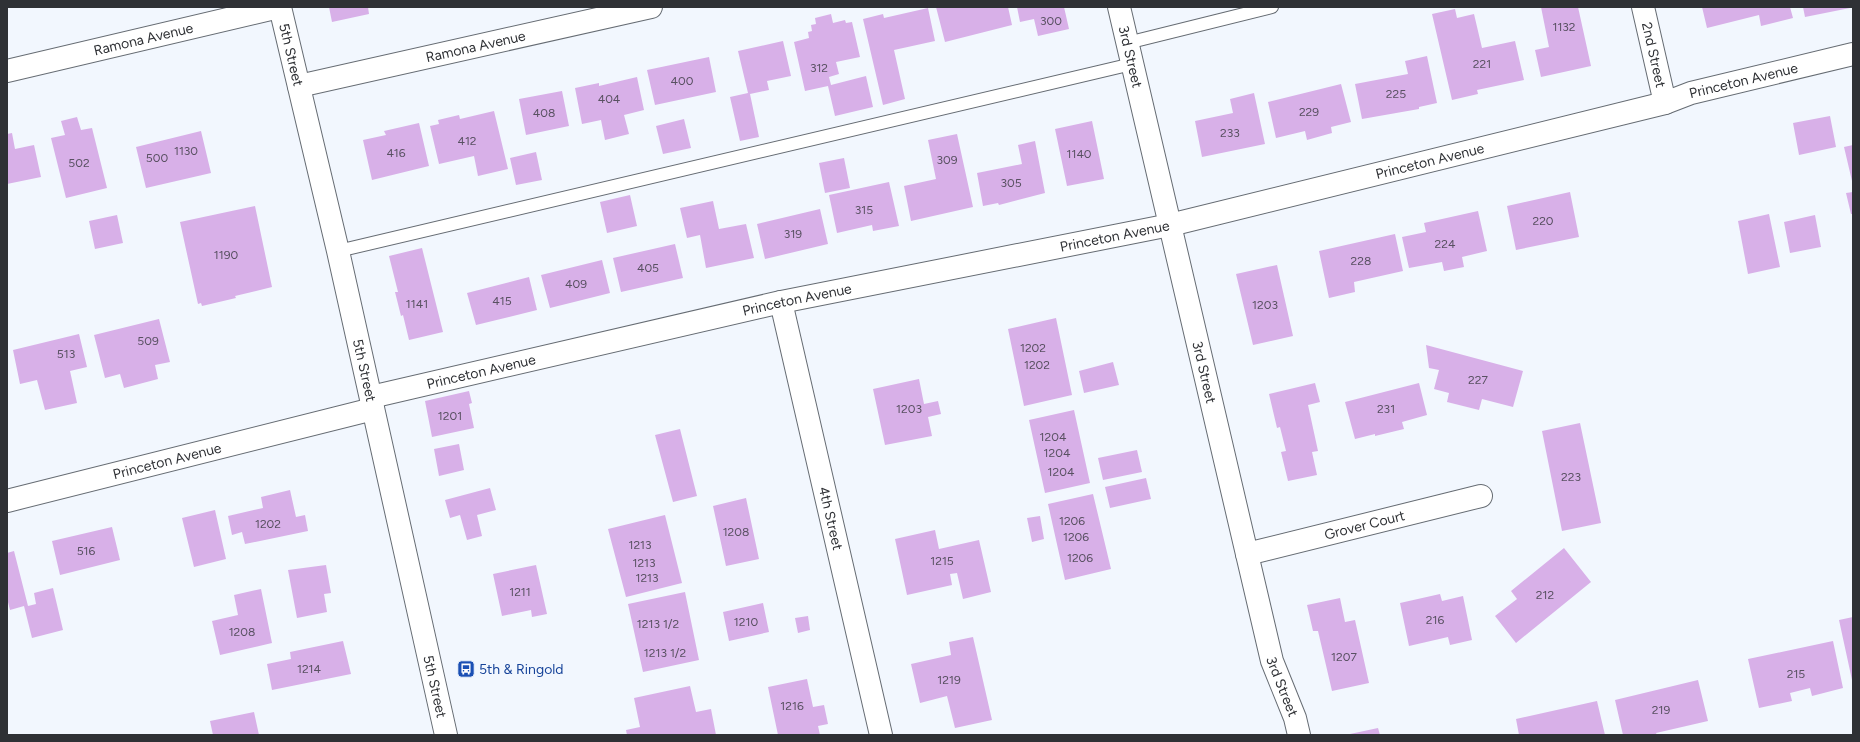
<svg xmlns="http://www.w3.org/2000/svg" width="1860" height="742" viewBox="0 0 1860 742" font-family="Figtree,sans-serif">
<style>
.building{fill:#d8b0e8}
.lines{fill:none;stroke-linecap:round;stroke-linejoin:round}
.service-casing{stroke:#666c73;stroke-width:14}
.minor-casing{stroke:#666c73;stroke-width:24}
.secondary-casing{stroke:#666c73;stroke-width:24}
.service{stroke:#fff;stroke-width:12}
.minor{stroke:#fff;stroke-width:22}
.secondary{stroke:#fff;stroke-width:22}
.labels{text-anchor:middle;stroke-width:3;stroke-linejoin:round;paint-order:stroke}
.number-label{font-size:12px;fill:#595162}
.street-label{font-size:14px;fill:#2f3135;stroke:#f2f7fe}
.transit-label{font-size:14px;fill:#164399;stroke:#f2f7fe;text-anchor:start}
</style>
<rect width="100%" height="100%" fill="#f2f7fe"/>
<path class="building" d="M329,7H368L369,14L332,22Z
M936,7H1008L1012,25L945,42Z
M1017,7H1064L1069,29L1038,36L1034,19L1020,22Z
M1541,7H1578L1591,66L1541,77L1535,50L1549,47Z
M1702,7H1790L1793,18L1761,26L1759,15L1707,28Z
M1803,7H1850V8L1805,17Z
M928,8L935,41L894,50L905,99L883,105L863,19L883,14L884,18Z
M1455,9L1457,18L1474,14L1482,48L1515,41L1524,80L1477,90L1478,94L1452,100L1432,14Z
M831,14L833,23L845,20L846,23L852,22L860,57L836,62L839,74L829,77L831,85L866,76L873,107L835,116L828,86L805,91L794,42L809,38L808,32L812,31L811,25L816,24L815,18Z
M783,41L791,76L767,81L769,90L750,94L759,137L740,141L730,97L748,93L738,51Z
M1427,56L1437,103L1419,107V109L1362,119L1355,84L1408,74L1405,61Z
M709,57L716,92L655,105L647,70Z
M637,77L644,110L624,115L629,134L605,140L601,120L582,124L575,88L599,83V86Z
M1341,84L1351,122L1331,127L1332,133L1307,140L1305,131L1276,138L1268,102Z
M562,91L569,126L526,135L519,99Z
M1254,93L1265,144L1202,157L1195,121L1233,113L1230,99Z
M494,111L508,169L478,176L474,156L439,164L430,126L439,124L438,120L459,115L460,119Z
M1830,116L1836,147L1799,155L1793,123Z
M77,117L81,130L92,128L107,188L66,198L51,138L65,135L61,121Z
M684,119L691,148L663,154L656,126Z
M1092,121L1104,179L1067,186L1055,129Z
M419,123L429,166L372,180L363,140L386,135L384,131Z
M201,131L211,173L146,188L136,147Z
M12,133L15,149L34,145L41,177L7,184V134Z
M957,134L973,207L911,221L904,186L936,179L928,140Z
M1035,141L1045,193L999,205L998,203L983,206L977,173L1022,164L1018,145Z
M1853,145V181H1852L1844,147Z
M536,152L542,180L516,185L510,158Z
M844,158L850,188L825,193L819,163Z
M889,182L899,226L873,231L872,225L837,233L829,195Z
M1570,192L1579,237L1516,250L1507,206Z
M1853,192V214H1851L1846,193Z
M630,195L637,226L607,233L600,202Z
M713,201L719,229L746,224L754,258L706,268L700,235L687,238L680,208Z
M255,206L272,287L235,296L236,298L202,306L201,303L198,304L180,222Z
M820,209L828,244L765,259L757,224Z
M1478,211L1487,251L1462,257L1464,267L1444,271L1442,262L1409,268L1402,237L1426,232L1424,223Z
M1769,214L1780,267L1748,274L1738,221Z
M117,215L123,243L95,249L89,221Z
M1815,215L1821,247L1790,253L1784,222Z
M1395,234L1403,271L1354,282L1355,292L1329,298L1319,251Z
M675,244L683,278L621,292L613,258Z
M422,248L443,332L409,340L403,315L401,316L395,292H398L389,256Z
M602,260L610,293L550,308L541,275Z
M1277,265L1293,336L1253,345L1236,274Z
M529,277L537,310L476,325L467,293Z
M1056,318L1072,395L1024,406L1008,329Z
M159,319L170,362L155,365L158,379L124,388L120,374L105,378L94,335Z
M79,334L87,367L70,371L77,403L45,410L37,380L20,384L13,350Z
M1426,345L1523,371L1513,407L1482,399L1479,410L1447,402L1449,393L1434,389L1439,370L1429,368Z
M1113,362L1119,385L1084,393L1079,371Z
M919,379L924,404L938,401L941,414L928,417L932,436L885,445L873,389Z
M1315,383L1320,402L1308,405L1318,451L1312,452L1317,475L1288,481L1281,452L1286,451L1280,427L1277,428L1269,394Z
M1419,383L1427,415L1402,422L1404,429L1375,436V434L1355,439L1345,402Z
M469,391L472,403L469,404L474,428L432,437L425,401Z
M1074,410L1090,483L1045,493L1029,420Z
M1580,423L1601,523L1562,531L1542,431Z
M680,429L697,496L673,502L655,435Z
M459,444L464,470L439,476L434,449Z
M1137,450L1142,472L1103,480L1098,458Z
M1146,478L1151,499L1110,508L1105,487Z
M490,488L496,510L477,515L482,536L467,540L460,515L450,518L445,500Z
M290,490L296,517L305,515L308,531L245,544L242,532L232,535L228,516L263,508L261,497Z
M1093,494L1111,569L1065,580L1048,504Z
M746,498L759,559L726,566L713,506Z
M215,510L226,559L194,567L182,518Z
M665,515L682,583L626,597L608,529Z
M1040,516L1044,539L1032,542L1027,518Z
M112,527L120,560L60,575L52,541Z
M935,530L939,549L979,540L991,592L963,599L957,573L950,574L952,585L907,595L895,539Z
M1564,548L1591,582L1516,643L1495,616L1517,599L1511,591Z
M14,551L28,606L36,604L34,593L53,588L63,630L32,638L24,606L10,610L7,598V553Z
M326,565L331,593L324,594L327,612L297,618L288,570Z
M536,565L547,614L532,617L531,610L502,616L493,574Z
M261,589L272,643L220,655L212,621L238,615L234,595Z
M685,592L699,660L643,672L628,604Z
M1440,594L1442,601L1463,596L1472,640L1450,645L1448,637L1409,646L1400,603Z
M1340,598L1345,622L1355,620L1369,683L1332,691L1318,631H1313L1307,605Z
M763,603L769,632L729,641L723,612Z
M808,616L810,630L798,633L795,618Z
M1853,617V679L1852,680L1839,620Z
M973,637L992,720L955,728L947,696L920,703L911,664L951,655L949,642Z
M343,641L351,674L272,690L267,664L291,659L290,652Z
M1833,641L1843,688L1812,696L1810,688L1790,693L1792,701L1759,708L1748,659Z
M807,679L813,707L824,705L828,724L818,726L820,735H778L768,687Z
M1698,680L1708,721L1656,733L1657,735H1623L1615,700Z
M690,686L696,712L711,709L716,735H627L626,730L640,727L634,698Z
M1597,701L1605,735H1519L1516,719Z
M254,712L259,735H213L210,721Z
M1378,728L1380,735H1350V734Z"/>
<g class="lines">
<defs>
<path id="service" d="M1127,43L1272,7
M338,251L1132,64"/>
<g id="minor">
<path id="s1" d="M1119,7L1272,661L1295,718L1299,735"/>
<path id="s2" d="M1643,7L1665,103"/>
<path id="s3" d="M7,71L279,7"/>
<path id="s4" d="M299,86L651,7"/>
<path id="s5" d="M781,302L881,735"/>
<path id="s6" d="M371,397L781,302L1170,225L1665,103L1691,93L1853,54"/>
<path id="s7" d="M7,501L373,409"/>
<path id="s8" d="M1247,554L1481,496"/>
</g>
<g id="secondary">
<path id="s9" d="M280,7L338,251L446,735"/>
</g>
</defs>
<use href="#service" class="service-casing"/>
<use href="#minor" class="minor-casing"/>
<use href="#secondary" class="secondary-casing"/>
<use href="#service" class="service"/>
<use href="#minor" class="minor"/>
<use href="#secondary" class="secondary"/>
</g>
<defs>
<symbol id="bus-square" viewBox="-11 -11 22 22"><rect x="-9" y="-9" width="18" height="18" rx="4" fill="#1a4fb4" stroke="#f2f7fe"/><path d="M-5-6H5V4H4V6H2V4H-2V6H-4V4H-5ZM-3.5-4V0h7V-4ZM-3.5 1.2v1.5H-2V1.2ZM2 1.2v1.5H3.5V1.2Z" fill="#fff"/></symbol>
</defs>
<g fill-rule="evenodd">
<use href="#bus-square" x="456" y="659" width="20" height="20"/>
</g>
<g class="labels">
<g class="number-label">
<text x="1051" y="25">300</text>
<text x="1564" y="31">1132</text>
<text x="1482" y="68">221</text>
<text x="819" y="72">312</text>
<text x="682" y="85">400</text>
<text x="1396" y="98">225</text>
<text x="609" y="103">404</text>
<text x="1309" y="116">229</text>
<text x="544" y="117">408</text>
<text x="1230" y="137">233</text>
<text x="467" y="145">412</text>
<text x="186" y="155">1130</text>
<text x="396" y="157">416</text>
<text x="1079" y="158">1140</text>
<text x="157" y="162">500</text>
<text x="947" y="164">309</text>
<text x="79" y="167">502</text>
<text x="1011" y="187">305</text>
<text x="864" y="214">315</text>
<text x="1543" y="225">220</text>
<text x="793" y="238">319</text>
<text x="1445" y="248">224</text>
<text x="226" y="259">1190</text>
<text x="1361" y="265">228</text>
<text x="648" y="272">405</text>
<text x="576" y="288">409</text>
<text x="502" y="305">415</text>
<text x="417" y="308">1141</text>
<text x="1265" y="309">1203</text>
<text x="148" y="345">509</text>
<text x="1033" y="352">1202</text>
<text x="66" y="358">513</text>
<text x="1037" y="369">1202</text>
<text x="1478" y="384">227</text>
<text x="909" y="413">1203</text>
<text x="1386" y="413">231</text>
<text x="450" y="420">1201</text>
<text x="1053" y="441">1204</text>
<text x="1057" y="457">1204</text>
<text x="1061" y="476">1204</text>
<text x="1571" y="481">223</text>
<text x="1072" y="525">1206</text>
<text x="268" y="528">1202</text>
<text x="736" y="536">1208</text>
<text x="1076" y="541">1206</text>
<text x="640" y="549">1213</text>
<text x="86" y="555">516</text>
<text x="1080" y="562">1206</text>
<text x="942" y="565">1215</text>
<text x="644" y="567">1213</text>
<text x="647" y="582">1213</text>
<text x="520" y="596">1211</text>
<text x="1545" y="599">212</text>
<text x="1435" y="624">216</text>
<text x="746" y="626">1210</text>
<text x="658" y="628">1213 1/2</text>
<text x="242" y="636">1208</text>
<text x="665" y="657">1213 1/2</text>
<text x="1344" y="661">1207</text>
<text x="309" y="673">1214</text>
<text x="1796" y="678">215</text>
<text x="949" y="684">1219</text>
<text x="792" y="710">1216</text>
<text x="1661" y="714">219</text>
</g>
<g class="street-label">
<text dy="5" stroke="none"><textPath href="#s3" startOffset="140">Ramona Avenue</textPath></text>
<text dy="5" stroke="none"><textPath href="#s4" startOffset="181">Ramona Avenue</textPath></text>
<text dy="5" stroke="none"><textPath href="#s9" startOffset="49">5th Street</textPath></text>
<text dy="5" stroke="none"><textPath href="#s2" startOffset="49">2nd Street</textPath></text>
<text dy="5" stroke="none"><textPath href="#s1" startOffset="51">3rd Street</textPath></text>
<text dy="5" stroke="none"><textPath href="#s6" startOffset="1409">Princeton Avenue</textPath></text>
<text dy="5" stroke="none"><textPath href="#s6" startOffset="1085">Princeton Avenue</textPath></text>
<text dy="5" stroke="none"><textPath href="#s6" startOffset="761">Princeton Avenue</textPath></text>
<text dy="5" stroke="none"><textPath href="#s6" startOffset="437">Princeton Avenue</textPath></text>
<text dy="5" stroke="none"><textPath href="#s9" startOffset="373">5th Street</textPath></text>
<text dy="5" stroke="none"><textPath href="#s6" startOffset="113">Princeton Avenue</textPath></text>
<text dy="5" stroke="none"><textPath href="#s1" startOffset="375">3rd Street</textPath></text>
<text dy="5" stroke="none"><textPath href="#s7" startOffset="165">Princeton Avenue</textPath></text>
<text dy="5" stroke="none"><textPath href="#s5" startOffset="222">4th Street</textPath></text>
<text dy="5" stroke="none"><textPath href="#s8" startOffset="121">Grover Court</textPath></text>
<text dy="5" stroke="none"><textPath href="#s9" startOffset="697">5th Street</textPath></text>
<text dy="5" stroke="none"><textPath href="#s1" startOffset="699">3rd Street</textPath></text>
</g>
<g class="transit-label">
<text x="479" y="674">5th &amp; Ringold</text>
</g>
</g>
<rect width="1860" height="742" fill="none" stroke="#2f3135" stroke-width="16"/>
</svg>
